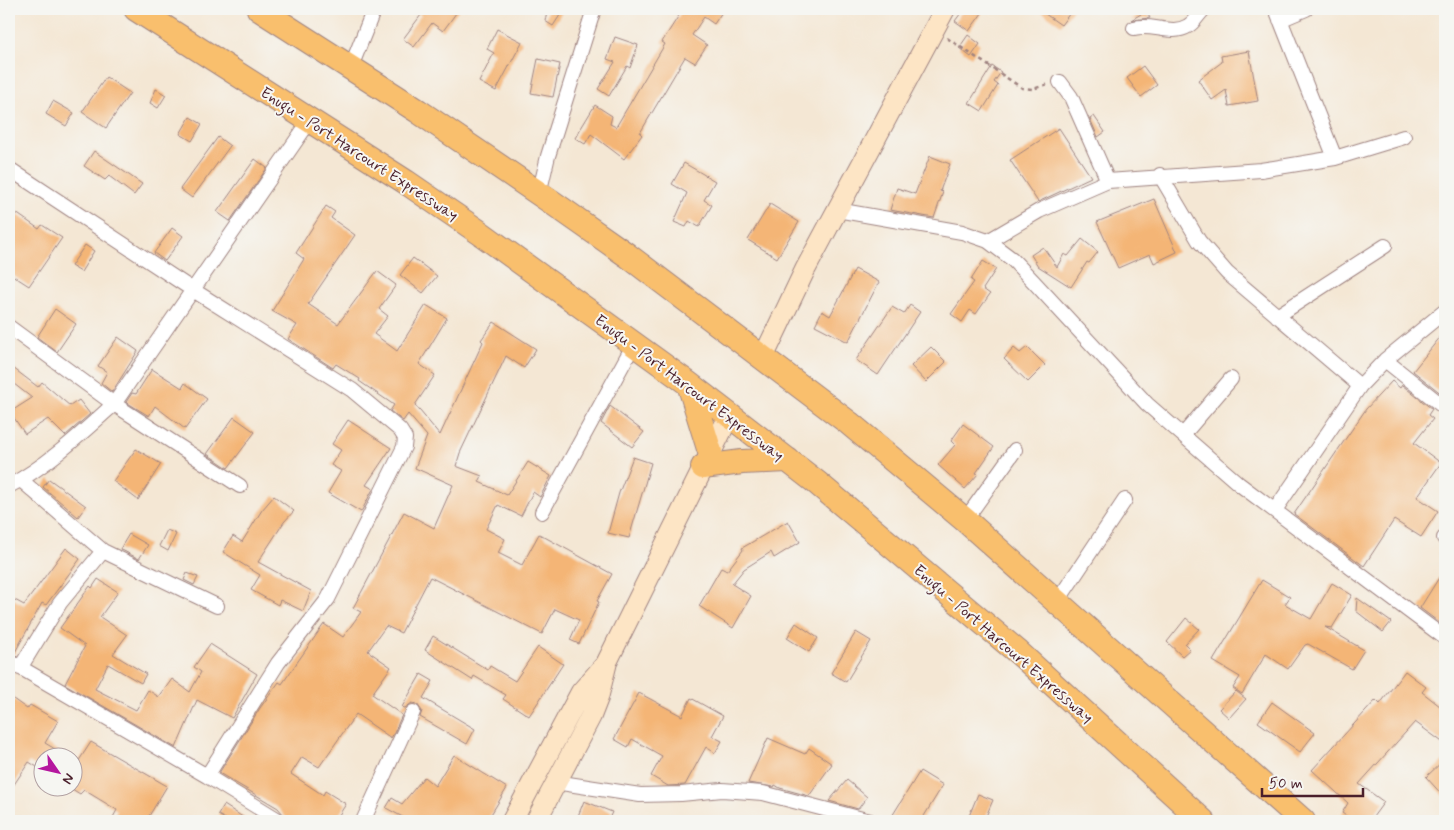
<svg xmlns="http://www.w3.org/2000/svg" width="1454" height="830" viewBox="0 0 1454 830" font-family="Mynerve,sans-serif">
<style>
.building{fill:#f4b576}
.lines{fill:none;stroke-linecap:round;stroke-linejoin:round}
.minor-casing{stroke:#9f8380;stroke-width:16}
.secondary-casing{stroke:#9f8380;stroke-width:22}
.trunk-casing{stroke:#9f8380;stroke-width:26}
.path{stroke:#9f8380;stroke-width:2.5;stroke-dasharray:4 4;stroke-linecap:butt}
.minor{stroke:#fff;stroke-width:14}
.secondary{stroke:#fde5c5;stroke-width:20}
.trunk{stroke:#f9bf6d;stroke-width:24}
.labels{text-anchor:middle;stroke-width:4;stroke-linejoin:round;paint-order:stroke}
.street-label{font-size:16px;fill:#4a1f2b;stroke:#f6f6f2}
</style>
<rect width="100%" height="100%" fill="#f6f6f2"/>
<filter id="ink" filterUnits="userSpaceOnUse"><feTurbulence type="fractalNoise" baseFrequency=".02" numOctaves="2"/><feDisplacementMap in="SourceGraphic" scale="10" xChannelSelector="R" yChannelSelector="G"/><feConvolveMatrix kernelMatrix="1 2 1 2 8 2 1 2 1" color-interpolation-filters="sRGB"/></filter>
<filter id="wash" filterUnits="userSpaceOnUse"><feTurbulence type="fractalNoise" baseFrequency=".0096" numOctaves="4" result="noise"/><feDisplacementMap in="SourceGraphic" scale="20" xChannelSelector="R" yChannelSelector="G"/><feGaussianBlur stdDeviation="1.12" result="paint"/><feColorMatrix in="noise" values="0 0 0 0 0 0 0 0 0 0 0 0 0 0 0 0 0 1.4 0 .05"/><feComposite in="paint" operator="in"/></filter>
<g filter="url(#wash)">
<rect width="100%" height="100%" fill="#f4e7d4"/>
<g id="blocks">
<path class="building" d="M412,9H459L443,31L432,23L414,47L403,39L421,15Z
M548,9H564L553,26L545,21Z
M683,9H724L714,24L704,17L692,35L707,45L695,63L685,57L640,133L642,135L624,159L591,134L585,144L575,138L595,105L612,116L610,124L616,127L665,44L662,42Z
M964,9H985L969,31L955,21Z
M1038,9H1073L1061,25Z
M1146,11L1150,18L1131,20Z
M497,29L522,42L496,91L479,82L494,53L487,49Z
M968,35L980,44L971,57L959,48Z
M615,37L638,45L630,68L627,66L609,96L598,89L615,62L607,59Z
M1249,51L1258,101L1229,106L1226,90L1212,100L1198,80L1222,62L1221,56Z
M538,59L560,64L553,97L531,93Z
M992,66L1001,72L994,82L998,85L982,111L969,103Z
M1143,66L1157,85L1141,97L1127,78Z
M106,77L130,93L106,128L82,112Z
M156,89L166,95L158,108L150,103Z
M53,101L74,113L66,126L46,114Z
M1094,116L1105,132L1098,137L1090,119Z
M190,117L202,124L192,141L180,134Z
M1059,128L1091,177L1038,202L1010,160Z
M218,137L230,146L192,198L180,189Z
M94,151L142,184L134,195L109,176L105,180L84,166Z
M930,156L950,164L940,191L943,192L934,218L890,210L897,188L915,194Z
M255,159L267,168L230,221L217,212Z
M684,163L715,181L704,200L712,205L699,227L689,221L686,227L674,222L687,193L672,184Z
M1154,199L1177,252L1154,263L1150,254L1118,268L1097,222Z
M770,204L799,222L777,258L748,240Z
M326,206L335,212L331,218L355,235L308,304L338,324L377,271L396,285L379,309L388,316L374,334L397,351L426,305L447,318L419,364L435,375L415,405L440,435L483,342L481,340L494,322L536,349L524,368L506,356L460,453L456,466L482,476L479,482L507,495L528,462L551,476L540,497L533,492L521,516L498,505L486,529L505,539L498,553L522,565L539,534L612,574L597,601L599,602L579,644L570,640L579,620L555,609L542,634L430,577L401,633L386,626L368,651L391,667L372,694L402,715L394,733L391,738L356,714L319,767L302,757L291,774L323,795L325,791L346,804L335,821H289L278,808L219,773L260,708L279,682L282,684L324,624L343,637L361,612L353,608L404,512L434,528L453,485L415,468L427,436L408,414L403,421L390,411L394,405L359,381L360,379L336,364L333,368L288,339L297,325L272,311L304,259L296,253Z
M9,208L39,229L42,225L62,238L29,286L9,273Z
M172,228L183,236L165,261L154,253Z
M1082,239L1098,252L1089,263L1087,262L1071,287L1038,266L1031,255L1043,247L1057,267L1064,254L1068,256Z
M85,245L94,251L81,272L71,266Z
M413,258L437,276L423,293L400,275Z
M983,261L996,269L983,289L990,294L976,314L970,310L962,322L951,314L974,282L971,280Z
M855,269L879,282L848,342L815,325L822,311L830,316Z
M910,305L920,312L878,375L856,360L892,307L904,314Z
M55,309L76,324L57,352L37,337Z
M1445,331V392L1443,395L1413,371Z
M118,337L138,351L112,392L101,383L107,372L98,366Z
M931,347L946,362L926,382L911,366Z
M1027,347L1045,365L1028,382L1004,359L1014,348L1020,353Z
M13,368L38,387L42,382L70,406L79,400L90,414L65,436L48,419L25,434L10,412L32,398L9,380V373Z
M152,369L182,388L185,383L207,399L185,429L155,406L149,416L126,402L132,393L136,394Z
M1392,381L1400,388L1402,385L1432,409L1428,415L1433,419L1414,443L1441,463L1417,497L1438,511L1421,537L1394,520L1364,566L1294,514L1366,409Z
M610,406L644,432L632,447L601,423Z
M234,417L255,432L228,468L207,454Z
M348,420L391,448L366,485L373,489L361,512L328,493L341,471L331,465L341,450L332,444Z
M963,424L994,447L976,473L978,474L965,489L938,465L955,445L951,441Z
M136,449L161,464L138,500L113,481Z
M633,457L651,463L629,538L608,533L619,493Z
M49,479L86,506L78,517L43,487Z
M274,496L294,511L284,522L258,562L311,591L303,611L280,600L278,605L251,590L260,575L223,552L233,536L242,542L262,510Z
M788,521L800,542L774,558L771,552L744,569L732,584L751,596L733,628L699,606L721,568L727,571L743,550L742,548Z
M167,530L176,534L168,551L159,546Z
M129,534L148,545L139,559L120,549Z
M66,548L80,559L46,605L42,603L14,654L9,652V608L13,599L24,605Z
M1445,568V627L1420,608Z
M187,573L198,577L194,585L184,580Z
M98,579L118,592L100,617L127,635L113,654L146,674L141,683L108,664L95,689L136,710L148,690L159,697L172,679L190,692L201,672L194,667L210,644L257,674L232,718L197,700L176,748L65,684L85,646L60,628L90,586L92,588Z
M1262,580L1290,597L1285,604L1311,619L1332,583L1352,595L1332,628L1325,627L1364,650L1352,669L1308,644L1305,645L1288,669L1266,654L1242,694L1233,688L1240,677L1213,661Z
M1357,598L1391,622L1383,632L1356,611Z
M1186,618L1199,629L1185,644L1190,649L1182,656L1167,642Z
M796,623L818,638L809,652L787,638Z
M856,632L871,641L846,682L831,673Z
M433,636L488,670L490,666L515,681L538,647L563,664L529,716L503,699L506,695L474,676L472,680L425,650Z
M1405,671L1426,687L1422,692L1445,710V744L1415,722L1359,784L1384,802L1370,821H1353L1342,813L1348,803L1312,770L1376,700L1380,704Z
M421,674L433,681L423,698L475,729L467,744L420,717L422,711L417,704L412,703L405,708L402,707Z
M1236,691L1246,699L1229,718L1219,709Z
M639,693L682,716L691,698L723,716L712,736L722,741L715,753L706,747L685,785L668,786L651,776L662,756L632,739L628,747L614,739Z
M9,696L27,709L30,705L58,721L45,743L70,758H42V770L29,762L9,792Z
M1272,702L1315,733L1300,752L1258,722Z
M768,738L805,754L809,748L832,764L809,796L780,788L775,785L774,787L748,783Z
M91,742L167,786L146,821H111L117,810L84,790L80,794L72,789V759L78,762Z
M454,755L507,788L487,821H410L386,808L392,798L402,804L424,777L435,786Z
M1445,759V798L1426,777Z
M920,771L943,785L921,821H889Z
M847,780L867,797L858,809L829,801Z
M978,794L993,800L984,821H967Z
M584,801L612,812L608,821H576Z
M224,805L249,821H229L218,815Z"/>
</g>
</g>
<g filter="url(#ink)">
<use href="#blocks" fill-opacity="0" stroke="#9f8380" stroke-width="1"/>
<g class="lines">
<defs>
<path id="minor" d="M1276,9L1335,158
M1280,20L1306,9
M1134,28C1152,23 1172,36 1188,26C1195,22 1198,14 1204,9
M351,67L374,9
M1060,82L1071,97L1108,181
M11,170L193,290L352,390L400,430L405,438L404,447L328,599L278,663L207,776
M1160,175L1199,241L1227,273L1360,386
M539,194L548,156L594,9
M837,210L962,232L988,241L1012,259L1033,281L1147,404L1239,484L1445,638
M988,241L1039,211L1108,181L1261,170L1335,158L1404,137
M1277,316L1385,246
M9,327L114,404C83,432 46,467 9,486
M1385,360L1445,408
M1183,435L1231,379
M21,480L103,551L217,606
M240,486L114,404L311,119
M1275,510L1360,386L1385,360L1445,311
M542,512L634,344
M965,520L1015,450
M1444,538L1445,539
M1057,602L1125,500
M9,661L207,776L280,821
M20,668L60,603L103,551
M555,782L640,795L681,794L722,790L763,793L870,821
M363,821L413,712"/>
<path id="secondary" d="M763,358L805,270L945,9
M512,821L581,692L604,666
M536,821L591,716L598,698L607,662L729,416"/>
<path id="trunk" d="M136,9L406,182L479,232L689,384L816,482L1019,653L1203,821
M259,9L418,111L553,203L627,255L849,423L965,520L1303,821
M689,384L710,452
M703,467L742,462L788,460"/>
</defs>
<use href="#minor" class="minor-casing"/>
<use href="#secondary" class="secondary-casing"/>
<use href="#trunk" class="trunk-casing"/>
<path class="path" d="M947,38L1022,88L1033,89L1048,84"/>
<use href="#minor" class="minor"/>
<use href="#secondary" class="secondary"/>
<use href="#trunk" class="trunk"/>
</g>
</g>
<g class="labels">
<g class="street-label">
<text transform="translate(360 153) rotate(33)" y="6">Enugu - Port Harcourt Expressway</text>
<text transform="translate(690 387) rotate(37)" y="6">Enugu - Port Harcourt Expressway</text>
<text transform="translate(1004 643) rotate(41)" y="6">Enugu - Port Harcourt Expressway</text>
</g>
</g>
<rect width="1454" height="830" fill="none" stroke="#f6f6f2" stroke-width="30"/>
<g transform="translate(58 772) rotate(124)"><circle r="24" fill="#f6f6f2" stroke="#b1a0a2"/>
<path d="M0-4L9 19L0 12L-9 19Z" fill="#b5179e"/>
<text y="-8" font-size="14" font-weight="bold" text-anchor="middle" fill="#4a1f2b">N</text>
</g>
<path d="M1262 788v8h101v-8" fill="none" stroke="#4a1f2b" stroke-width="2.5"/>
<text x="1269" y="788" font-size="15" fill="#4a1f2b" stroke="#f6f6f2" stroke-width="4" paint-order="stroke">50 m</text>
</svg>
